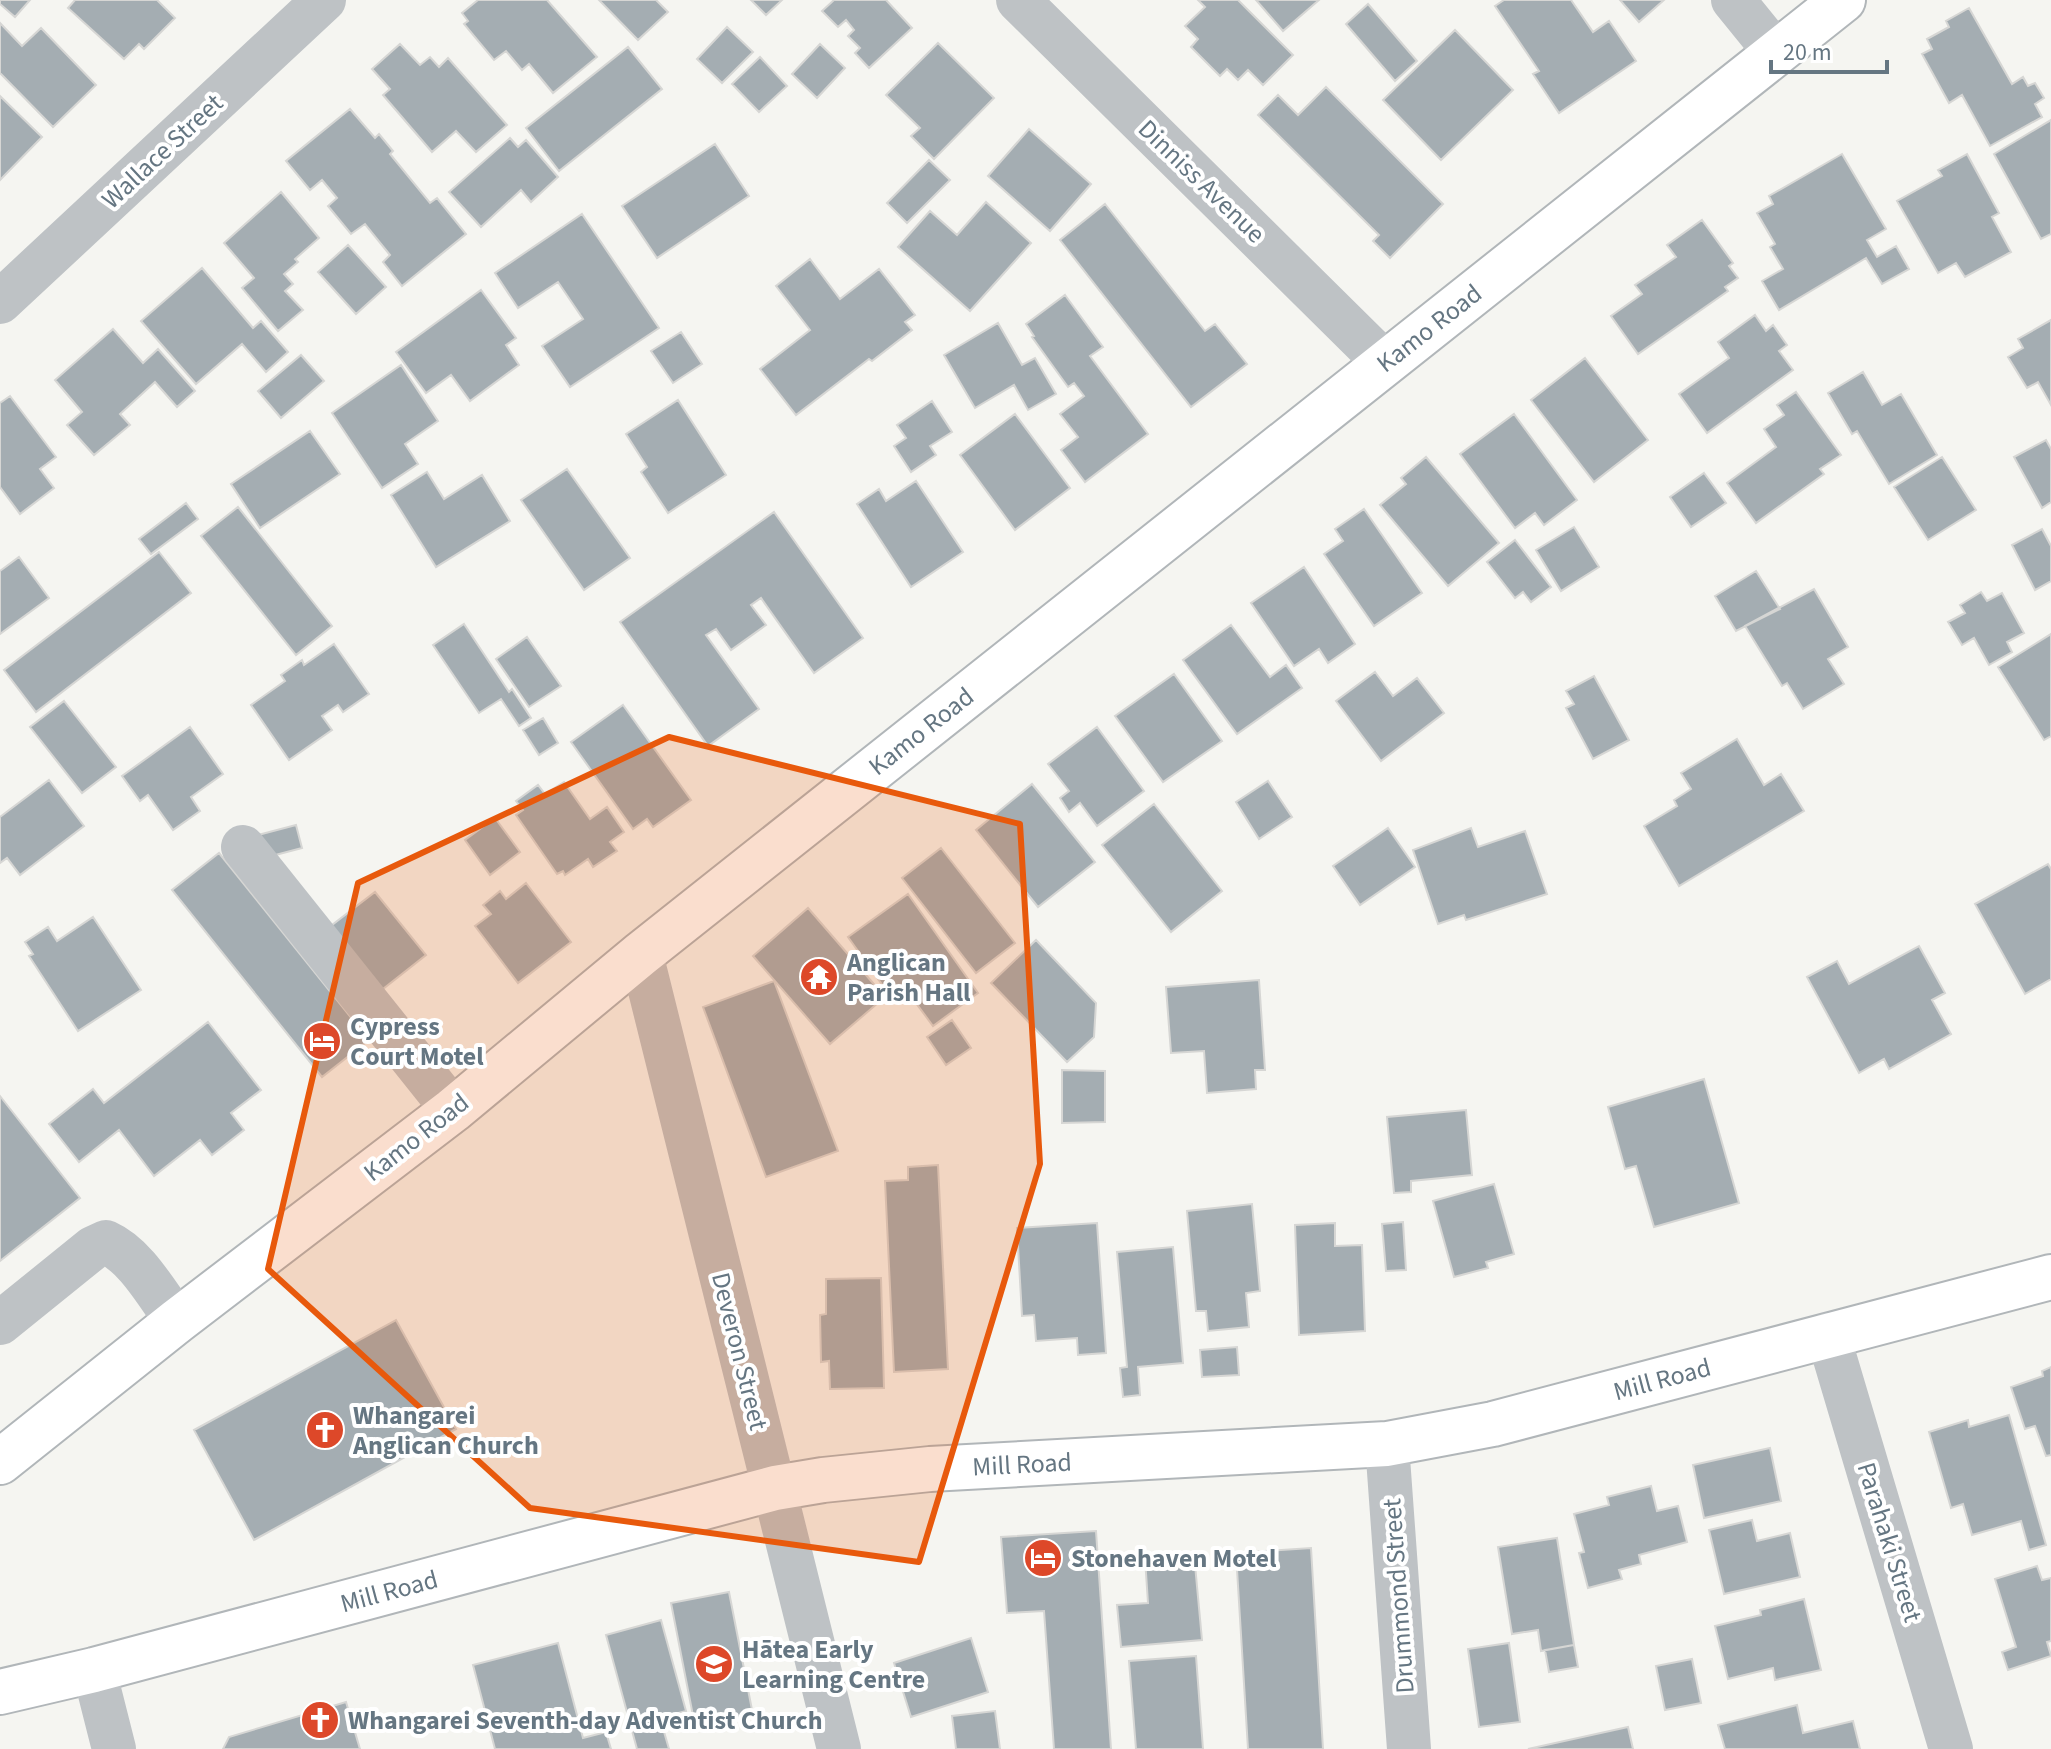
<svg xmlns="http://www.w3.org/2000/svg" width="2051" height="1749" viewBox="0 0 2051 1749" font-family="'Source Sans 3',sans-serif">
<style>
.building{fill:#a4adb2;stroke:#d6d6d4;stroke-width:2}
.lines{fill:none;stroke-linecap:round;stroke-linejoin:round}
.major-casing{stroke:#b1b6b9;stroke-width:48}
.minor{stroke:#bec2c5;stroke-width:44}
.major{stroke:#fff;stroke-width:44}
.marked{fill:#e8590c;fill-opacity:0.2;stroke:#e8590c;stroke-width:6;stroke-linejoin:round}
.labels{text-anchor:middle;stroke-width:8;stroke-linejoin:round;paint-order:stroke}
.street-label{font-size:26px;fill:#657682;stroke:#fff}
.poi-label{font-size:26px;font-weight:bold;fill:#657682;stroke:#fff;text-anchor:start}
</style>
<rect width="100%" height="100%" fill="#f5f5f1"/>
<path class="building" d="M0,0H30L15,17L0,4Z
M75,0H157L175,18L144,49L139,44L124,59L68,8Z
M478,0H547L597,57L553,93L529,64L522,70L506,51L494,60L464,24L468,21L462,13Z
M599,0H656L668,12L638,40Z
M751,0H782L766,15Z
M834,0H886L912,28L869,68L855,53L860,48L848,36L854,30L846,20L838,27L822,11Z
M1198,0H1238L1293,55L1263,85L1248,70L1238,80L1227,69L1220,76L1191,47L1198,39L1185,26L1205,7Z
M1256,0H1319L1283,31Z
M1504,0H1571L1593,32L1609,21L1636,61L1559,113L1533,74L1539,71L1495,6Z
M1620,0H1664L1639,22Z
M1368,4L1417,61L1395,81L1346,24Z
M1969,8L2012,84L2023,77L2028,86L2035,83L2044,98L2035,104L2042,117L1990,146L1962,95L1949,103L1922,54L1932,49L1927,39L1949,27L1946,21Z
M0,23L22,46L41,28L96,85L53,127L0,73Z
M727,27L753,52L722,83L697,59Z
M1455,30L1513,90L1441,160L1383,100Z
M938,43L994,98L934,159L911,136L920,128L886,95Z
M400,44L420,65L430,57L439,67L448,58L507,125L476,152L456,131L432,152L383,95L390,89L372,69Z
M820,44L845,68L817,98L792,74Z
M628,47L662,89L559,171L526,128Z
M760,57L787,86L759,112L732,84Z
M1326,87L1443,204L1390,258L1373,241L1379,235L1258,115L1278,95L1298,115Z
M0,96L42,137L0,180Z
M350,109L375,138L379,134L393,151L390,154L430,203L437,198L466,234L402,286L383,262L390,255L365,224L351,234L328,206L337,198L322,180L310,190L286,161Z
M2051,120V234L2041,239L1994,154Z
M1029,129L1091,184L1050,231L988,176Z
M510,138L518,147L526,140L558,177L531,202L521,190L481,227L449,192Z
M715,144L749,196L657,258L622,206Z
M1842,154L1886,229L1867,240L1877,257L1896,246L1909,269L1882,284L1866,258L1779,310L1762,281L1783,269L1770,247L1775,244L1757,213L1773,204L1769,196Z
M1967,154L1999,213L1992,217L2011,252L1965,277L1956,263L1938,273L1897,201L1942,176L1938,170Z
M929,160L950,180L907,223L887,203Z
M281,192L319,238L295,259L298,262L284,274L293,284L285,291L303,310L278,331L242,288L254,278L224,243Z
M986,202L1031,243L970,311L898,247L930,211L957,235Z
M1105,204L1205,331L1215,324L1247,364L1191,407L1060,240Z
M582,214L659,328L570,387L542,346L583,319L558,282L518,308L495,273Z
M1702,220L1733,263L1729,266L1738,278L1725,287L1728,291L1638,354L1611,316L1642,294L1635,285L1676,257L1667,245Z
M348,245L386,287L356,314L318,272Z
M810,259L840,299L879,269L915,315L905,322L912,330L872,361L869,359L796,415L760,369L810,330L776,286Z
M202,268L253,328L261,321L288,352L266,372L242,344L196,384L141,321Z
M481,290L516,338L506,345L519,365L470,401L451,375L426,393L396,352Z
M1065,295L1103,347L1090,356L1148,434L1085,482L1061,450L1078,437L1060,414L1084,396L1074,383L1068,387L1032,337L1034,336L1026,324Z
M1755,315L1766,331L1773,325L1787,345L1779,351L1793,370L1707,433L1679,394L1729,358L1718,342Z
M2051,320V405L2038,382L2027,388L2008,357L2023,348L2018,339Z
M998,323L1022,365L1035,358L1056,394L1028,410L1014,385L975,408L944,355Z
M113,329L143,363L158,349L195,391L177,407L155,382L120,414L130,425L94,455L67,425L82,412L55,380Z
M681,332L702,364L673,383L651,351Z
M301,355L324,381L281,418L258,391Z
M1585,358L1648,440L1594,482L1531,400Z
M401,365L438,421L405,444L418,464L382,488L332,413Z
M1863,372L1882,405L1901,394L1937,455L1889,484L1857,431L1852,434L1828,393Z
M1796,392L1841,455L1820,469L1824,474L1756,523L1727,483L1776,447L1764,429L1784,415L1777,405Z
M10,396L56,457L40,469L54,488L20,514L0,487V403Z
M678,400L726,475L668,513L641,472L647,467L626,434Z
M932,401L952,432L930,446L936,455L911,472L894,446L906,438L897,425Z
M1015,414L1070,488L1015,530L960,455Z
M1514,414L1577,500L1544,525L1535,513L1515,528L1460,454Z
M310,431L340,474L260,528L231,484Z
M2046,440L2051,449V502L2042,508L2014,457Z
M1426,457L1499,543L1448,586L1380,505L1406,484L1401,478Z
M1942,457L1976,510L1928,540L1894,487Z
M567,469L630,558L584,590L521,500Z
M427,472L444,499L482,475L510,521L436,567L391,495Z
M1704,473L1726,503L1691,527L1670,497Z
M916,481L963,552L911,587L857,504L879,489L886,501Z
M186,503L198,519L151,554L139,539Z
M238,507L332,626L296,655L201,536Z
M1364,509L1422,593L1374,626L1324,554L1343,541L1335,529Z
M774,512L863,638L814,673L761,598L751,605L766,625L731,650L716,629L706,635L759,709L708,746L620,622Z
M1574,527L1599,567L1561,591L1536,550Z
M2042,529L2051,546V581L2035,590L2012,545Z
M1515,540L1551,587L1531,602L1523,592L1515,598L1487,562Z
M159,552L191,593L36,712L4,670Z
M19,557L49,598L0,634V571Z
M1304,567L1355,644L1328,663L1319,649L1294,666L1251,603Z
M1756,571L1780,609L1736,631L1715,596Z
M1814,589L1848,647L1828,659L1844,684L1803,709L1787,683L1782,686L1745,626Z
M1981,592L1987,601L2002,593L2024,633L2007,642L2012,652L1989,665L1974,638L1962,645L1948,622L1965,613L1960,605Z
M464,624L509,692L512,689L531,718L519,726L501,699L479,713L433,645Z
M1231,625L1270,677L1286,665L1302,688L1237,734L1183,660Z
M2051,634V736L2044,740L1998,667Z
M527,637L561,686L529,707L496,659Z
M334,644L369,694L343,712L338,705L322,716L332,730L289,760L251,705L285,681L281,675L302,660L304,665Z
M1375,672L1393,696L1417,678L1444,713L1381,761L1336,701Z
M1174,674L1222,741L1163,782L1115,716Z
M1594,676L1629,740L1593,759L1566,708L1574,704L1566,691Z
M64,701L116,767L82,793L30,727Z
M623,705L691,800L653,827L647,819L633,829L571,742Z
M543,718L558,743L539,755L523,730Z
M190,727L223,774L191,797L200,811L173,830L148,795L140,801L122,776Z
M1097,727L1144,791L1097,826L1080,803L1069,812L1060,798L1069,791L1048,764Z
M1737,739L1764,785L1781,774L1804,811L1679,886L1644,826L1677,806L1674,800L1691,789L1681,773Z
M49,780L84,826L20,875L7,858L0,863V817Z
M1268,781L1292,817L1259,839L1236,802Z
M564,782L590,819L607,807L624,832L610,842L617,851L593,867L588,859L565,875L563,871L557,874L516,815L523,810L516,801L538,785L545,794Z
M1032,784L1095,862L1038,907L976,830Z
M1154,804L1222,891L1171,932L1102,845Z
M495,818L520,852L490,875L465,840Z
M296,825L302,848L264,858L258,835Z
M1388,828L1415,867L1360,905L1333,866Z
M1471,828L1478,847L1525,831L1547,894L1466,920L1464,915L1438,924L1413,850Z
M941,848L1015,943L976,973L902,878Z
M219,853L369,1040L322,1077L172,890Z
M2048,864L2051,869V979L2025,994L1975,904Z
M526,883L571,942L518,983L475,926L491,914L483,905L500,891L506,899Z
M375,892L426,955L374,996L323,932Z
M908,894L978,993L933,1026L904,987L891,997L848,937Z
M808,908L885,997L830,1044L753,956Z
M93,917L141,990L78,1031L29,956L33,954L25,942L48,927L57,941Z
M1036,940L1096,1003L1094,1037L1067,1062L991,983Z
M1919,946L1945,993L1932,1000L1951,1034L1889,1069L1884,1059L1859,1073L1807,977L1837,961L1849,984Z
M1259,980L1265,1070H1255L1256,1089L1207,1093L1204,1051L1171,1053L1166,987Z
M774,981L838,1151L766,1177L703,1007Z
M952,1020L971,1048L946,1065L927,1037Z
M208,1022L261,1090L231,1113L244,1130L212,1155L200,1140L154,1176L119,1130L79,1162L49,1124L93,1089L104,1103Z
M1062,1070L1105,1071V1122L1062,1123Z
M1704,1079L1739,1203L1654,1227L1636,1166L1625,1169L1608,1107Z
M0,1096L80,1198L0,1261Z
M1466,1110L1472,1175L1411,1181V1192L1394,1193L1387,1117Z
M938,1165L948,1369L894,1372L885,1181L908,1180V1167Z
M1494,1184L1514,1254L1486,1262L1488,1268L1454,1277L1433,1201Z
M1252,1204L1260,1291L1246,1293L1249,1327L1208,1331L1206,1311H1196L1187,1211Z
M1403,1222L1406,1270L1386,1271L1382,1224Z
M1097,1223L1106,1353L1078,1355L1077,1338L1036,1341L1034,1315L1022,1316L1017,1228Z
M1335,1223V1246L1362,1245L1365,1331L1299,1335L1295,1225Z
M1173,1247L1183,1363L1138,1367L1140,1395L1123,1397L1120,1368L1127,1367L1117,1252Z
M881,1278L884,1388L830,1389L829,1361L821,1362L820,1315L826,1314V1279Z
M396,1320L456,1429L254,1540L194,1430Z
M1237,1347L1239,1375L1202,1377L1200,1350Z
M2051,1367V1455L2046,1456L2035,1426L2025,1429L2011,1387L2043,1376L2042,1371Z
M2009,1415L2046,1545L2029,1550L2021,1521L1972,1535L1963,1504L1951,1508L1929,1432L1968,1420L1969,1427Z
M1770,1448L1781,1501L1704,1518L1693,1465Z
M1651,1486L1657,1511L1678,1506L1687,1542L1639,1555L1641,1564L1619,1570L1622,1579L1588,1588L1579,1553L1584,1552L1574,1514L1609,1505L1607,1497Z
M1752,1520L1757,1541L1790,1533L1800,1577L1724,1594L1709,1530Z
M1096,1531L1111,1749H1054L1044,1611L1007,1613L1001,1537Z
M1557,1538L1574,1645L1541,1651L1538,1630L1512,1634L1498,1547Z
M1311,1548L1323,1749H1248L1236,1553Z
M1194,1554L1202,1640L1121,1647L1117,1605L1148,1603L1145,1558Z
M2037,1566L2042,1580L2051,1578V1641L2047,1642L2051,1656L2008,1670L2002,1652L2016,1647L1995,1579Z
M729,1592L753,1715L695,1726L671,1603Z
M1804,1599L1821,1670L1775,1680L1773,1668L1728,1679L1715,1626L1761,1615L1760,1610Z
M661,1620L686,1711L660,1718L669,1749H637L606,1635Z
M971,1638L988,1692L911,1717L894,1663Z
M558,1643L583,1738L606,1732L611,1749H495L473,1665Z
M1509,1643L1520,1722L1479,1727L1468,1649Z
M1574,1645L1578,1667L1549,1672L1545,1650Z
M1196,1656L1203,1749H1136L1129,1661Z
M1692,1659L1701,1703L1665,1710L1656,1666Z
M346,1702L360,1749H223L229,1737Z
M1797,1705L1803,1733L1853,1721L1860,1749H1725L1718,1725Z
M995,1711L1000,1749H956L952,1716Z
M1628,1727L1633,1749H1528Z"/>
<g class="lines">
<defs>
<path id="major" d="M0,1462L177,1321L453,1110L641,954L1843,0
M0,1692L94,1670L775,1488L823,1480L930,1469L1387,1444L1493,1424L2051,1277"/>
</defs>
<use href="#major" class="major-casing"/>
<path class="minor" d="M1018,0L1385,363
M1733,0L1776,53
M0,302L324,0
M243,847L453,1110
M641,954L839,1749
M0,1323L93,1248L106,1242C137,1256 157,1295 177,1321
M1828,1335L1951,1749
M1387,1444L1409,1749
M94,1670L114,1749"/>
<use href="#major" class="major"/>
</g>
<path class="marked" d="M669,737L1020,824L1040,1164L919,1562L530,1508L268,1269L358,883Z"/>
<defs>
<symbol id="temple-disc" viewBox="-11 -11 22 22"><circle r="9.5" fill="#dd4829" stroke="#fff"/><path d="M0-6L5-2H3V0L6.5 2.5H4V6H1.5V3h-3V6H-4V2.5H-6.5L-3 0V-2H-5Z" fill="#fff"/></symbol>
<symbol id="hotel-disc" viewBox="-11 -11 22 22"><circle r="9.5" fill="#dd4829" stroke="#fff"/><path d="M-6-4.5h1.5V1H6V5H4.5V3h-9V5H-6ZM-4 0a1.8 1.8 0 1 1 3.6 0ZM.5 0V-2.5h3Q6-2.5 6 0Z" fill="#fff"/></symbol>
<symbol id="church-disc" viewBox="-11 -11 22 22"><circle r="9.5" fill="#dd4829" stroke="#fff"/><path d="M-1.2-6h2.4v3.5h3.3v2.4h-3.3V6h-2.4V-.1h-3.3v-2.4h3.3Z" fill="#fff"/></symbol>
<symbol id="school-disc" viewBox="-11 -11 22 22"><circle r="9.5" fill="#dd4829" stroke="#fff"/><path d="M0-5L7-2L0 1L-7-2ZM-4 1L0 2.5L4 1V4Q0 6-4 4Z" fill="#fff"/></symbol>
</defs>
<g fill-rule="evenodd">
<use href="#temple-disc" x="797" y="955" width="44" height="44"/>
<use href="#hotel-disc" x="300" y="1019" width="44" height="44"/>
<use href="#church-disc" x="303" y="1408" width="44" height="44"/>
<use href="#hotel-disc" x="1021" y="1536" width="44" height="44"/>
<use href="#school-disc" x="692" y="1642" width="44" height="44"/>
<use href="#church-disc" x="298" y="1698" width="44" height="44"/>
</g>
<g class="labels">
<g class="street-label">
<text transform="translate(162 151) rotate(-43)" y="9">Wallace Street</text>
<text transform="translate(1202 181) rotate(44)" y="9">Dinniss Avenue</text>
<text transform="translate(1429 328) rotate(-38)" y="9">Kamo Road</text>
<text transform="translate(921 731) rotate(-38)" y="9">Kamo Road</text>
<text transform="translate(416 1137) rotate(-38)" y="9">Kamo Road</text>
<text transform="translate(740 1351) rotate(76)" y="9">Deveron Street</text>
<text transform="translate(1662 1379) rotate(-15)" y="9">Mill Road</text>
<text transform="translate(1022 1464) rotate(-3)" y="9">Mill Road</text>
<text transform="translate(1890 1542) rotate(73)" y="9">Parahaki Street</text>
<text transform="translate(389 1591) rotate(-15)" y="9">Mill Road</text>
<text transform="translate(1398 1596) rotate(-94)" y="9">Drummond Street</text>
</g>
<g class="poi-label">
<text x="847" y="971">Anglican<tspan x="847" dy="30">Parish Hall</tspan></text>
<text x="350" y="1035">Cypress<tspan x="350" dy="30">Court Motel</tspan></text>
<text x="353" y="1424">Whangarei<tspan x="353" dy="30">Anglican Church</tspan></text>
<text x="1071" y="1567">Stonehaven Motel</text>
<text x="742" y="1658">Hātea Early<tspan x="742" dy="30">Learning Centre</tspan></text>
<text x="348" y="1729">Whangarei Seventh-day Adventist Church</text>
</g>
</g>
<path d="M1771 60v12h116v-12" fill="none" stroke="#657682" stroke-width="4"/>
<text x="1783" y="60" font-size="24" fill="#657682" stroke="#ffffff" stroke-width="6" paint-order="stroke">20 m</text>
</svg>
